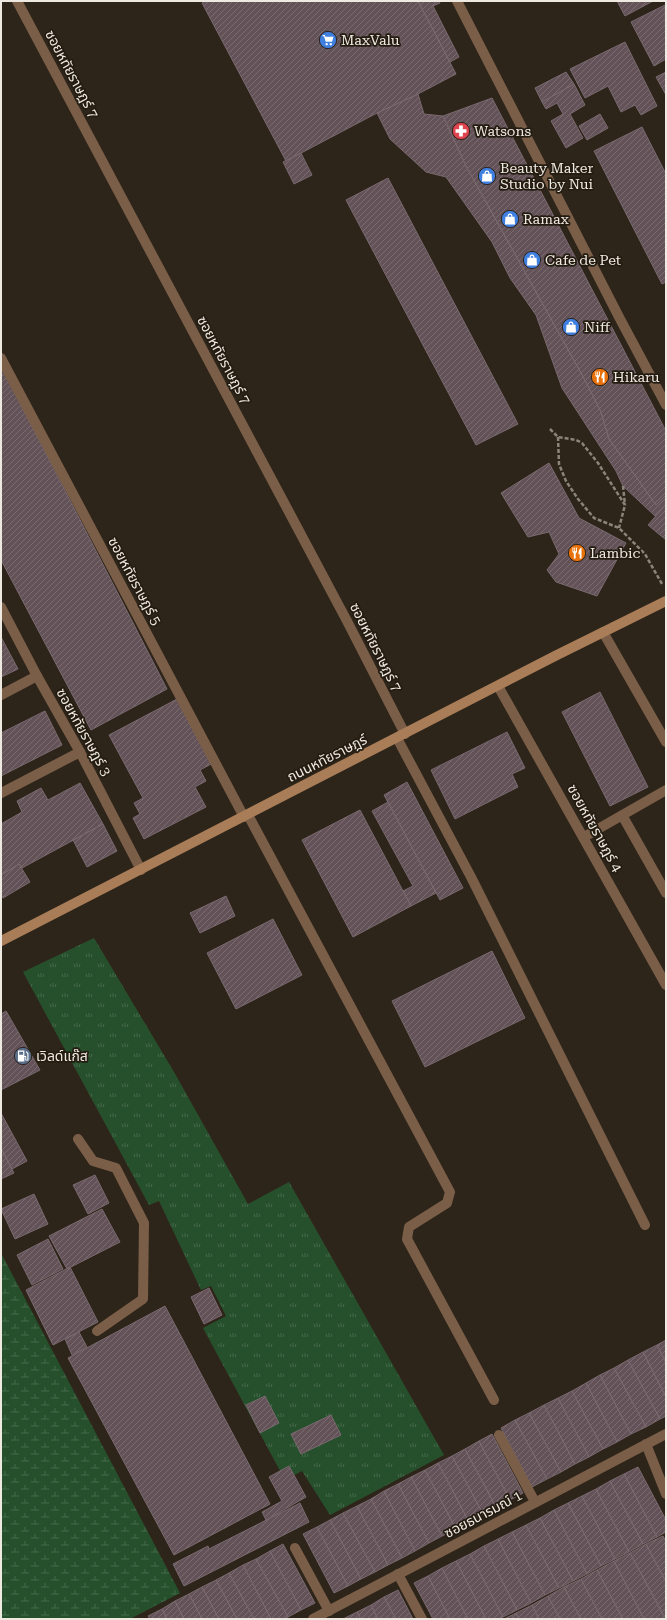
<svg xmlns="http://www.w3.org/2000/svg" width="667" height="1620" viewBox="0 0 667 1620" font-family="'Roboto Serif','Noto Sans Thai',serif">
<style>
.grass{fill:url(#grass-tufts)}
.wetland{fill:url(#wetland-marsh)}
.building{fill:url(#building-hatch);stroke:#79696f}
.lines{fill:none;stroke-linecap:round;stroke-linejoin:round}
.path{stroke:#8b847a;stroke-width:2.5;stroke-dasharray:4 2;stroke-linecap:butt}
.service{stroke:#7a5e48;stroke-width:10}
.minor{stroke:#7a5e48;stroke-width:10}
.tertiary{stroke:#7a5e48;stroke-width:10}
.secondary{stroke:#a97d58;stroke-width:10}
.labels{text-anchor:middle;stroke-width:3.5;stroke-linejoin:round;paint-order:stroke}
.poi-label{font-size:14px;fill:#eee9e1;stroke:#241c11;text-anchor:start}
.street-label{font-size:14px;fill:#eee9e1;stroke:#241c11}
</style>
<defs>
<pattern id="grass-tufts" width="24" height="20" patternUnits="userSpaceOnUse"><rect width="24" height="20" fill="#26502c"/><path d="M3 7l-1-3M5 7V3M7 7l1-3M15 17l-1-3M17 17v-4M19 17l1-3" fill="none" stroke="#46694a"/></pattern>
<pattern id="wetland-marsh" width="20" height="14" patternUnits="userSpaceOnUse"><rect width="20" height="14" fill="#26502c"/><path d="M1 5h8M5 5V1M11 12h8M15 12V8" fill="none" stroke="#46694a"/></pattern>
<pattern id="building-hatch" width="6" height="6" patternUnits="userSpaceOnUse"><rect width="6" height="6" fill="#635359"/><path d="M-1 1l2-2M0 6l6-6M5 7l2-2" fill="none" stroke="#7a6c71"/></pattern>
</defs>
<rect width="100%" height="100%" fill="#2e251a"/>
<path class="grass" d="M94,938L174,1072L248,1204L289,1182L444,1455L330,1515L302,1471L285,1480L203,1328L226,1316L211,1286L201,1290L159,1201L149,1205L23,972Z"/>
<path class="wetland" d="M1,1253L180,1593L130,1619H1Z"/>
<path class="building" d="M206,1H418L456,74L418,94L377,113L286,161L202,3Z
M418,1H439L440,3L433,6L459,57L450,62Z
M617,1H653L625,16Z
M665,5L666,59L654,66L631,22Z
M625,42L657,106L641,115L635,105L621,112L608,86L585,98L570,69Z
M566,72L574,84L542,102L535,88Z
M666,72V95L656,77Z
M574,84L585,105L570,114L583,138L566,148L551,121L563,114L557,103L546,109L542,102Z
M418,94L424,114L443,116L466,166L586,382L601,412L609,439L656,505L666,495V504L655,516L623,486L616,471L562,388L536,315L510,278L492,242L446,177L426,172L390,139L377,113Z
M492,98L666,431V495L656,505L609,439L601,412L586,382L466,166L443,116Z
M600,114L608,128L587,140L579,126Z
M642,127L666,174V282L662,284L594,151Z
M301,153L312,175L294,184L283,162Z
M388,178L518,424L476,445L346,200Z
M1,366L167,689L91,730L1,560Z
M549,463L579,518L626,543L597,596L556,582L547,570L559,554L549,532L528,537L501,493Z
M666,504V540L648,525Z
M1,637L18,669L1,677Z
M600,692L648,787L610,806L562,712Z
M179,698L213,763L200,770L206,781L195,787L206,807L144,839L133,818L140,814L134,803L143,798L109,735Z
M45,711L62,745L1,776V733Z
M507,732L525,768L512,774L518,787L455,819L431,770Z
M407,782L463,888L440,900L384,795Z
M80,783L103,824L22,868L19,864L1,875V824L22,812L17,801L41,788L48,800Z
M388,802L436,893L411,906L403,891L413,886L372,811Z
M360,810L411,906L353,937L302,840Z
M103,824L117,851L87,867L73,840Z
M19,864L30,882L3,898L1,894V875Z
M226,896L235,916L200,933L190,913Z
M273,919L302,975L236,1009L207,953Z
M492,951L525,1018L425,1067L392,1001Z
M6,1011L40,1070L1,1090V1014Z
M1,1113L27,1161L12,1169L1,1148Z
M1,1148L14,1173L1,1179Z
M95,1175L109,1203L88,1214L73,1185Z
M34,1194L48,1224L15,1239L1,1209Z
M102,1209L120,1242L67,1269L49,1236Z
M48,1239L63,1269L32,1285L17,1255Z
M70,1267L98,1322L53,1345L26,1290Z
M209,1288L222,1315L204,1324L191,1297Z
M165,1306L270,1504L174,1555L68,1358Z
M79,1332L87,1347L72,1355L65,1339Z
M666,1340V1363L657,1345Z
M657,1345L666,1363V1397L643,1352Z
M643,1352L666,1397V1416L660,1419L628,1360Z
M628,1360L660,1419L646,1427L614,1368Z
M614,1368L646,1427L631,1434L600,1375Z
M600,1375L631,1434L617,1442L586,1383Z
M586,1383L617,1442L603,1449L572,1391Z
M572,1391L603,1449L589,1457L558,1398Z
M265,1396L279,1423L260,1433L246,1405Z
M558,1398L589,1457L575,1464L544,1405Z
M544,1405L575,1464L561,1472L529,1413Z
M529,1413L561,1472L547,1479L515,1420Z
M331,1415L341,1435L301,1454L291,1434Z
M515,1420L547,1479L532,1487L501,1428Z
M492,1434L523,1493L510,1500L479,1441Z
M479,1441L510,1500L496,1507L465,1449Z
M465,1449L496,1507L483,1514L452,1456Z
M452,1456L483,1514L469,1522L438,1463Z
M438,1463L469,1522L456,1529L425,1470Z
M289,1466L306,1497L266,1520L262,1512L282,1501L269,1477Z
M638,1467L666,1520V1532L657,1537L624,1474Z
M425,1470L456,1529L442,1536L411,1477Z
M624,1474L657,1537L643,1544L610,1481Z
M411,1477L442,1536L429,1543L398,1484Z
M610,1481L643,1544L629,1552L596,1489Z
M398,1484L429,1543L415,1551L384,1491Z
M596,1489L629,1552L615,1559L582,1496Z
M384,1491L415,1551L402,1558L371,1499Z
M582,1496L615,1559L601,1566L568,1503Z
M371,1499L402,1558L388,1565L357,1506Z
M300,1503L309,1522L184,1586L173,1564L208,1546L209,1549Z
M568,1503L601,1566L587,1574L554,1510Z
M357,1506L388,1565L375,1572L343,1513Z
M554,1510L587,1574L573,1581L540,1518Z
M343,1513L375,1572L361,1579L330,1520Z
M540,1518L573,1581L559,1588L526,1525Z
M330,1520L361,1579L348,1586L317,1527Z
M526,1525L559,1588L545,1595L512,1532Z
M317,1527L348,1586L334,1593L303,1534Z
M512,1532L545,1595L531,1603L498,1539Z
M663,1536L666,1541V1582L646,1544Z
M498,1539L531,1603L517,1610L484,1546Z
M283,1544L315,1603L301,1610L270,1551Z
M646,1544L666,1582V1619L630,1553Z
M484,1546L517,1610L503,1617L470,1554Z
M270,1551L301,1610L288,1617L256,1559Z
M630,1553L665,1619H644L614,1561Z
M470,1554L503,1617L499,1619H486L456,1561Z
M256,1559L288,1617L284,1619H271L243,1565Z
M456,1561L486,1619H468L442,1568Z
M614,1561L644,1619H623L597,1570Z
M243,1565L271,1619H254L229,1573Z
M442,1568L468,1619H450L428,1576Z
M597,1570L623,1619H602L581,1579Z
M229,1573L254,1619H237L216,1580Z
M428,1576L450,1619H433L414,1583Z
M581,1579L602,1619H581L564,1587Z
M216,1580L237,1619H219L202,1587Z
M202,1587L219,1619H202L189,1594Z
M564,1587L581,1619H560L548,1596Z
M398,1590L413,1619H396L384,1597Z
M189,1594L202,1619H184L175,1601Z
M548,1596L560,1619H539L532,1605Z
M384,1597L396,1619H378L371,1605Z
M175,1601L184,1619H167L162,1609Z
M371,1605L378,1619H361L357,1612Z
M532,1605L539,1619H519L516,1613Z
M162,1609L167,1619H150L148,1616Z
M357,1612L361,1619H343Z
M516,1613L519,1619H504Z"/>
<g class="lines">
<path class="path" d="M550,429L558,437L576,440L582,443L598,463L625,505L619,528
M558,437L559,464L566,481L578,499L594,518L619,528L645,554L662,584
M623,486L625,505"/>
<path class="service" d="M603,632L666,742
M1,695L37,676
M1,793L80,752
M622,815L666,893
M584,837L666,790
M78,1139L93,1161L116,1168L144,1223L143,1299L97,1331
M499,1435L535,1502
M295,1548L329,1611
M398,1574L422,1619"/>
<path class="minor" d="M17,1L347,621L405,734
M457,1L619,317L666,405
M1,358L244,817
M1,607L37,676L80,752L141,870
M397,738L471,877L645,1225
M248,815L450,1192L447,1203L409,1227L407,1239L494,1400
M646,1444L666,1494
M313,1619L666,1434"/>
<path class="tertiary" d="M498,686L666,985"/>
<path class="secondary" d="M1,941L555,656L666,601"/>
</g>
<defs>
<symbol id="supermarket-disc" viewBox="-11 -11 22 22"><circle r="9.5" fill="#3f7fe0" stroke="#241c11"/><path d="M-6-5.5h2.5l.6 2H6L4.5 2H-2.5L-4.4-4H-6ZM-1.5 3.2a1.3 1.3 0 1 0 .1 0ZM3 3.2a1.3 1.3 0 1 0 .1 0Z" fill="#fff"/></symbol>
<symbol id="pharmacy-disc" viewBox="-11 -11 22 22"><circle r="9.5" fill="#e0444e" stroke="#241c11"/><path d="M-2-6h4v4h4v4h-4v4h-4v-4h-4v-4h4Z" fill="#fff"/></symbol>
<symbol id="shop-disc" viewBox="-11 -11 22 22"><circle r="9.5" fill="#3f7fe0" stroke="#241c11"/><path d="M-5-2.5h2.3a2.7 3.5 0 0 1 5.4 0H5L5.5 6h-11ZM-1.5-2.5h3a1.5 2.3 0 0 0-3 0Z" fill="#fff"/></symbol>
<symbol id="restaurant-disc" viewBox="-11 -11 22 22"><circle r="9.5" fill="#e8710a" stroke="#241c11"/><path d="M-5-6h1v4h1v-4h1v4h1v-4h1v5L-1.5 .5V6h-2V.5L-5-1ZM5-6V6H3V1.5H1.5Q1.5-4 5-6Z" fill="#fff"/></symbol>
<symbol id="fuel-disc" viewBox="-11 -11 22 22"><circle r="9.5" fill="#5c6f8a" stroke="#241c11"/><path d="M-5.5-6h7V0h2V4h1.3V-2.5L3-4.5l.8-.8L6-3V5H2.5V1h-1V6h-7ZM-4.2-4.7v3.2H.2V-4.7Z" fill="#fff"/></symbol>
</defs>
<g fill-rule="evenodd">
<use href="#supermarket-disc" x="318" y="30" width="20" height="20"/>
<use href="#pharmacy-disc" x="451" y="121" width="20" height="20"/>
<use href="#shop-disc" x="477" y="166" width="20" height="20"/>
<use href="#shop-disc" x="500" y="209" width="20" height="20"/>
<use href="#shop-disc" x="522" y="250" width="20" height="20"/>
<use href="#shop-disc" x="561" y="317" width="20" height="20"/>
<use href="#restaurant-disc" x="590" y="367" width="20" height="20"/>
<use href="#restaurant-disc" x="567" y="543" width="20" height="20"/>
<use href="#fuel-disc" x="13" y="1046" width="20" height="20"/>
</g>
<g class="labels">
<g class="poi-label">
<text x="341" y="45">MaxValu</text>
<text x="474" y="136">Watsons</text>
<text x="500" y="173">Beauty Maker<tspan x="500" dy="16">Studio by Nui</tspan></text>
<text x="523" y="224">Ramax</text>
<text x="545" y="265">Cafe de Pet</text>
<text x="584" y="332">Niff</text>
<text x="613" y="382">Hikaru</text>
<text x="590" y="558">Lambic</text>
<text x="36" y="1061">เวิลด์แก๊ส</text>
</g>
<g class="street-label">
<text transform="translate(72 74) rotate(62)" y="5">ซอยหทัยราษฎร์ 7</text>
<text transform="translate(224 360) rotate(62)" y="5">ซอยหทัยราษฎร์ 7</text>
<text transform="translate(135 581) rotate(62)" y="5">ซอยหทัยราษฎร์ 5</text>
<text transform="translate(376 647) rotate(63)" y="5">ซอยหทัยราษฎร์ 7</text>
<text transform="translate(84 732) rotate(61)" y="5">ซอยหทัยราษฎร์ 3</text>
<text transform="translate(327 758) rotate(-27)" y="5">ถนนหทัยราษฎร์</text>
<text transform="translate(595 828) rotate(61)" y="5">ซอยหทัยราษฎร์ 4</text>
<text transform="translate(483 1514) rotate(-28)" y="5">ซอยธนารมณ์ 1</text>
</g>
</g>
<rect width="667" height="1620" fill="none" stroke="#eee9e1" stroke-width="4"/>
</svg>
